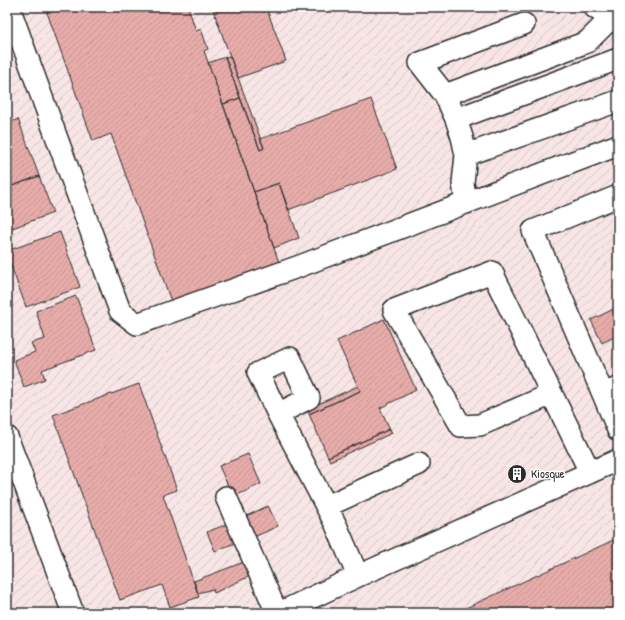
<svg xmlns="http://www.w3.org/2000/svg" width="625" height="620" viewBox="0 0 625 620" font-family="'Patrick Hand',sans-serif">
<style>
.industrial{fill:url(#industrial-furrows)}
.building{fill:url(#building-hatch);stroke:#2b2b2b}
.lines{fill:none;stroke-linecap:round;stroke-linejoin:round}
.minor-casing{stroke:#2b2b2b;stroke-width:24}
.minor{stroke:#fff;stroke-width:21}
.labels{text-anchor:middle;stroke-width:3;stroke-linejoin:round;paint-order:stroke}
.poi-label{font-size:12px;fill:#2b2b2b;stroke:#fff;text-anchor:start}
</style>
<defs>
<pattern id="industrial-furrows" width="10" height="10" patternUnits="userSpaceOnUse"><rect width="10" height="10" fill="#f8e6e6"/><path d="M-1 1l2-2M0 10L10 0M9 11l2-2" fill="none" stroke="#d5c5c5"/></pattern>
<pattern id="building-hatch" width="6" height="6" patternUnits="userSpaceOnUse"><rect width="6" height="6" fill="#e7acaa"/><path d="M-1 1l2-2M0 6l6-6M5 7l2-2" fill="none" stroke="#c69492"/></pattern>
</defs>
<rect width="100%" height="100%" fill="#fff"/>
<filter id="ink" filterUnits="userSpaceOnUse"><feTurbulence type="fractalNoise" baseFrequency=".025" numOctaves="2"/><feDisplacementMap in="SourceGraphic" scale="8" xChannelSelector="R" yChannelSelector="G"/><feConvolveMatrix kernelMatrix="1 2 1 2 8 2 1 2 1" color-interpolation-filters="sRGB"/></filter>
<g filter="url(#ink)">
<path class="industrial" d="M7,7H618V613H7Z"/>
<path class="building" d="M45,7H188L196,31L201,29L208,49L204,51L280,265L172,304L111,134L93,141Z
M212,7H266L286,61L238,78Z
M230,56L264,148L260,150L225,57Z
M225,57L240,98L223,104L208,63Z
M240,98L260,150L264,148L260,139L371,99L397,169L288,210L279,183L254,192L223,104Z
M18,119L39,176L7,188V124Z
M39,176L53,213L7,230V188Z
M279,183L299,238L274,248L254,192Z
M60,232L80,287L26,307L7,255V251Z
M76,296L96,350L42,370L45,379L24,387L14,360L35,352L31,343L45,339L36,311Z
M618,307V335L602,343L591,320Z
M384,319L416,390L380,408L390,429L328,457L309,414L360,391L337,341Z
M139,384L177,490L163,495L199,597L170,607L162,585L120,600L53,415Z
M358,386L360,391L309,414L307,409Z
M390,429L392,433L330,461L328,457Z
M248,454L261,484L233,497L219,466Z
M523,468L526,473L510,480L508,475Z
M268,506L278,526L252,538L242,518Z
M227,524L235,543L215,551L207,532Z
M618,538V613H455Z
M244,562L252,575L214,593L213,589L198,593L194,581Z"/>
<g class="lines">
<defs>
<path id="minor" d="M9,7L120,311L137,324L300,266L618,145
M594,7L618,23
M445,95L587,42L611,18
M456,119L618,59
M466,155L618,101
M618,196L533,231L603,394L618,388
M466,203L463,183L466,155L462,137L456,119L445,95L420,63L524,24
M552,394L480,425L461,426L394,310L492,272L590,472
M603,394L618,430
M278,414L258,373L290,358L309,398L278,414L336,525L358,576
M7,437L73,613
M226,497L277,613
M327,506L419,464
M279,613L358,576L618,460"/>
</defs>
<use href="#minor" class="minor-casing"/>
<use href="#minor" class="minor"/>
</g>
</g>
<defs>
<symbol id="building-disc" viewBox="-11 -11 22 22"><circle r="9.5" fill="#2b2b2b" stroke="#fff"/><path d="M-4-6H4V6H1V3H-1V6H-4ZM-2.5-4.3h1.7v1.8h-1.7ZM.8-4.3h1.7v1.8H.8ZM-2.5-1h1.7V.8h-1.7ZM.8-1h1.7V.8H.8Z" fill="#fff"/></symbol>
</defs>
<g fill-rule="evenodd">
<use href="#building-disc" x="506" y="463" width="22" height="22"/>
</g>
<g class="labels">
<g class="poi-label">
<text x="531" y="478">Kiosque</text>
</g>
</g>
<rect width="625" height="620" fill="none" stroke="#fff" stroke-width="24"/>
<rect x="12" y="12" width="601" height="596" fill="none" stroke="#2b2b2b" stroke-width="1.5" filter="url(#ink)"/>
</svg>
